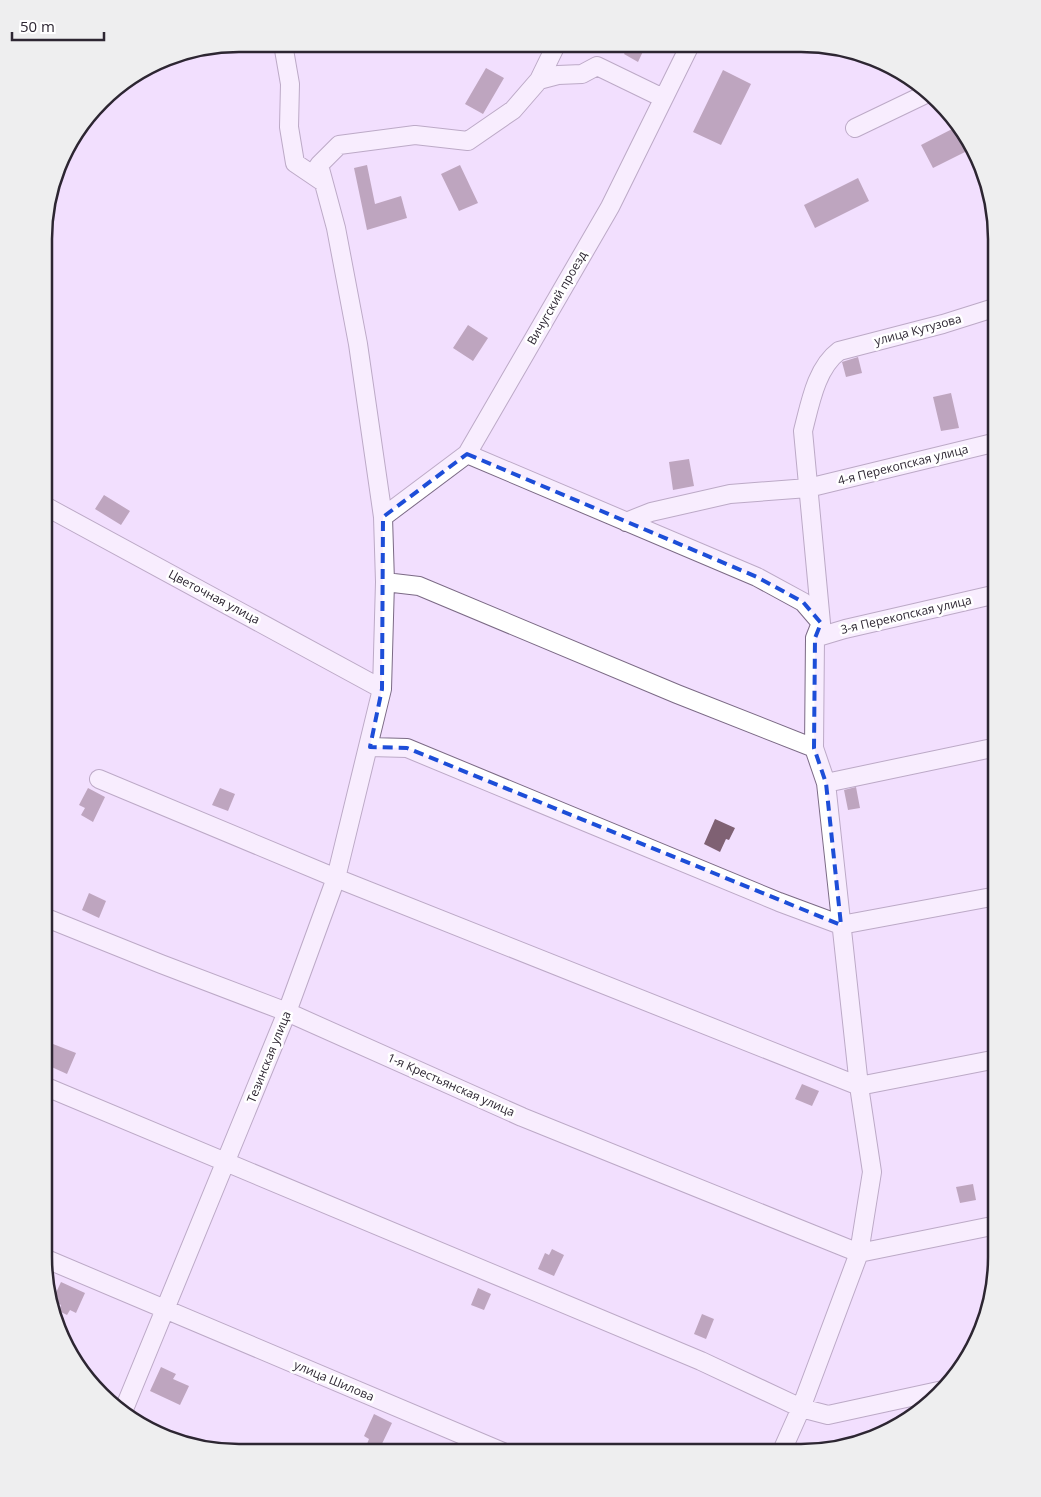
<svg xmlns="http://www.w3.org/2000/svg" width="1041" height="1497" viewBox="0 0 1041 1497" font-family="'Open Sans',sans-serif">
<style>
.building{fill:#7f6173}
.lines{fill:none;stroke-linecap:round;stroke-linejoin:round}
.minor-casing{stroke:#7b6a85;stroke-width:20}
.minor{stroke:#fff;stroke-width:18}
.marked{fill:none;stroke:#1d4ed8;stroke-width:4;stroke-dasharray:10 6;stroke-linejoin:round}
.labels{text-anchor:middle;stroke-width:5;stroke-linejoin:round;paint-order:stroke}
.street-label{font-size:12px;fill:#2d2632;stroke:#fff}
.rim{fill:none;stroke:#2d2632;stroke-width:2.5}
</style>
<rect width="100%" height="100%" fill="#f2dffe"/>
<path class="building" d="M629,45H646L638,62L624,54Z
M486,68L504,78L483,114L465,104Z
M723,70L751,84L721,145L693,132Z
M956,127L973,148L933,168L921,145Z
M367,165L375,204L401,196L407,218L367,230L354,168Z
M460,165L478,203L459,211L441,174Z
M858,178L869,201L815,228L804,205Z
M468,325L488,338L473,361L453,348Z
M858,357L862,373L846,377L842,362Z
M951,393L959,428L941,431L933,397Z
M689,459L694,486L673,490L669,462Z
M104,495L130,511L121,525L95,509Z
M856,787L860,808L848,810L844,790Z
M88,788L105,797L93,822L81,815L85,808L79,805Z
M220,788L235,794L228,811L212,805Z
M715,819L735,828L729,840L726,839L720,852L704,844Z
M89,893L106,901L99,918L82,910Z
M53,1044L76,1053L67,1074L45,1064Z
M802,1084L819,1091L812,1106L795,1099Z
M973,1184L976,1200L960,1203L956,1187Z
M552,1249L564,1255L554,1276L538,1269L545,1253L549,1255Z
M61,1282L85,1293L76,1313L70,1310L67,1315L59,1311L61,1305L54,1301L53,1299Z
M478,1288L491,1294L484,1310L471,1305Z
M702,1314L714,1319L706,1339L694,1334Z
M161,1367L176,1374L173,1379L189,1386L180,1405L150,1391Z
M374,1414L392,1423L379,1450L367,1444L369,1439L364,1436Z"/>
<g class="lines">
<defs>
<path id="minor" d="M283,44L290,84L289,127L295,163L323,182
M539,80L558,75L582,74L597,66L663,98
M855,128L928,93
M467,454L757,577L803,602L821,623
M45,506L382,689
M383,517L467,454L610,207L690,45
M626,522L651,512L730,494L808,488L997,442
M385,582L419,586L677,694L814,748
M815,638L845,629L997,594
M370,747L407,748L779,902L841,925L997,896
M99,779L336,878L859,1086L997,1059
M826,783L997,747
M44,917L161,964L287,1012L522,1117L859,1253L997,1225
M44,1086L701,1361L801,1408L828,1415L943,1390
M44,1258L503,1452
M122,1414L287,1012L336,878L382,689L385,582L383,517L358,344L336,228L319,165L339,145L415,135L468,141L513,110L539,80L556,45
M781,1453L801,1408L859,1253L872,1172L859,1086L826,783L814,748L815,638L821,623L803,431C810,404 816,368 839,351L943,324L997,307"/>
</defs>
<use href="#minor" class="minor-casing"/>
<use href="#minor" class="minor"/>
</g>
<path d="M0 0H1041V1497H0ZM467,454L757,577L803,602L821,623L815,638L814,748L826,783L841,925L407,748L370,747L382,689L383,517Z" fill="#f2dffe" fill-opacity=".55" fill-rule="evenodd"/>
<path class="marked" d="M467,454L757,577L803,602L821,623L815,638L814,748L826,783L841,925L407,748L370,747L382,689L383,517Z"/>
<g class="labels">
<g class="street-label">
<text transform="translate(557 298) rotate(-60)" y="4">Вичугский проезд</text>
<text transform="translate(918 330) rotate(-15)" y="4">улица Кутузова</text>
<text transform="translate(903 465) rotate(-14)" y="4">4-я Перекопская улица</text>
<text transform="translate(214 597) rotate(28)" y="4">Цветочная улица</text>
<text transform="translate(906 615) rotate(-13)" y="4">3-я Перекопская улица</text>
<text transform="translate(269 1057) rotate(-68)" y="4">Тезинская улица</text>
<text transform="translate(451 1085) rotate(24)" y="4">1-я Крестьянская улица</text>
<text transform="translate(334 1381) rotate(23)" y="4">улица Шилова</text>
</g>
</g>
<path d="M0 0H1041V1497H0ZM239 52H801A187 187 0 0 1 988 239V1257A187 187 0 0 1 801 1444H239A187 187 0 0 1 52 1257V239A187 187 0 0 1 239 52Z" fill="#eeeeef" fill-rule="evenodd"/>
<path class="rim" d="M239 52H801A187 187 0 0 1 988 239V1257A187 187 0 0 1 801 1444H239A187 187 0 0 1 52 1257V239A187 187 0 0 1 239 52Z"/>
<path d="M12 32v8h92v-8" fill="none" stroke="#2d2632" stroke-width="2.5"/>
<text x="20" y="32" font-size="15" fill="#2d2632" stroke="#ffffff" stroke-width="4" paint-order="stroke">50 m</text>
</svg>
